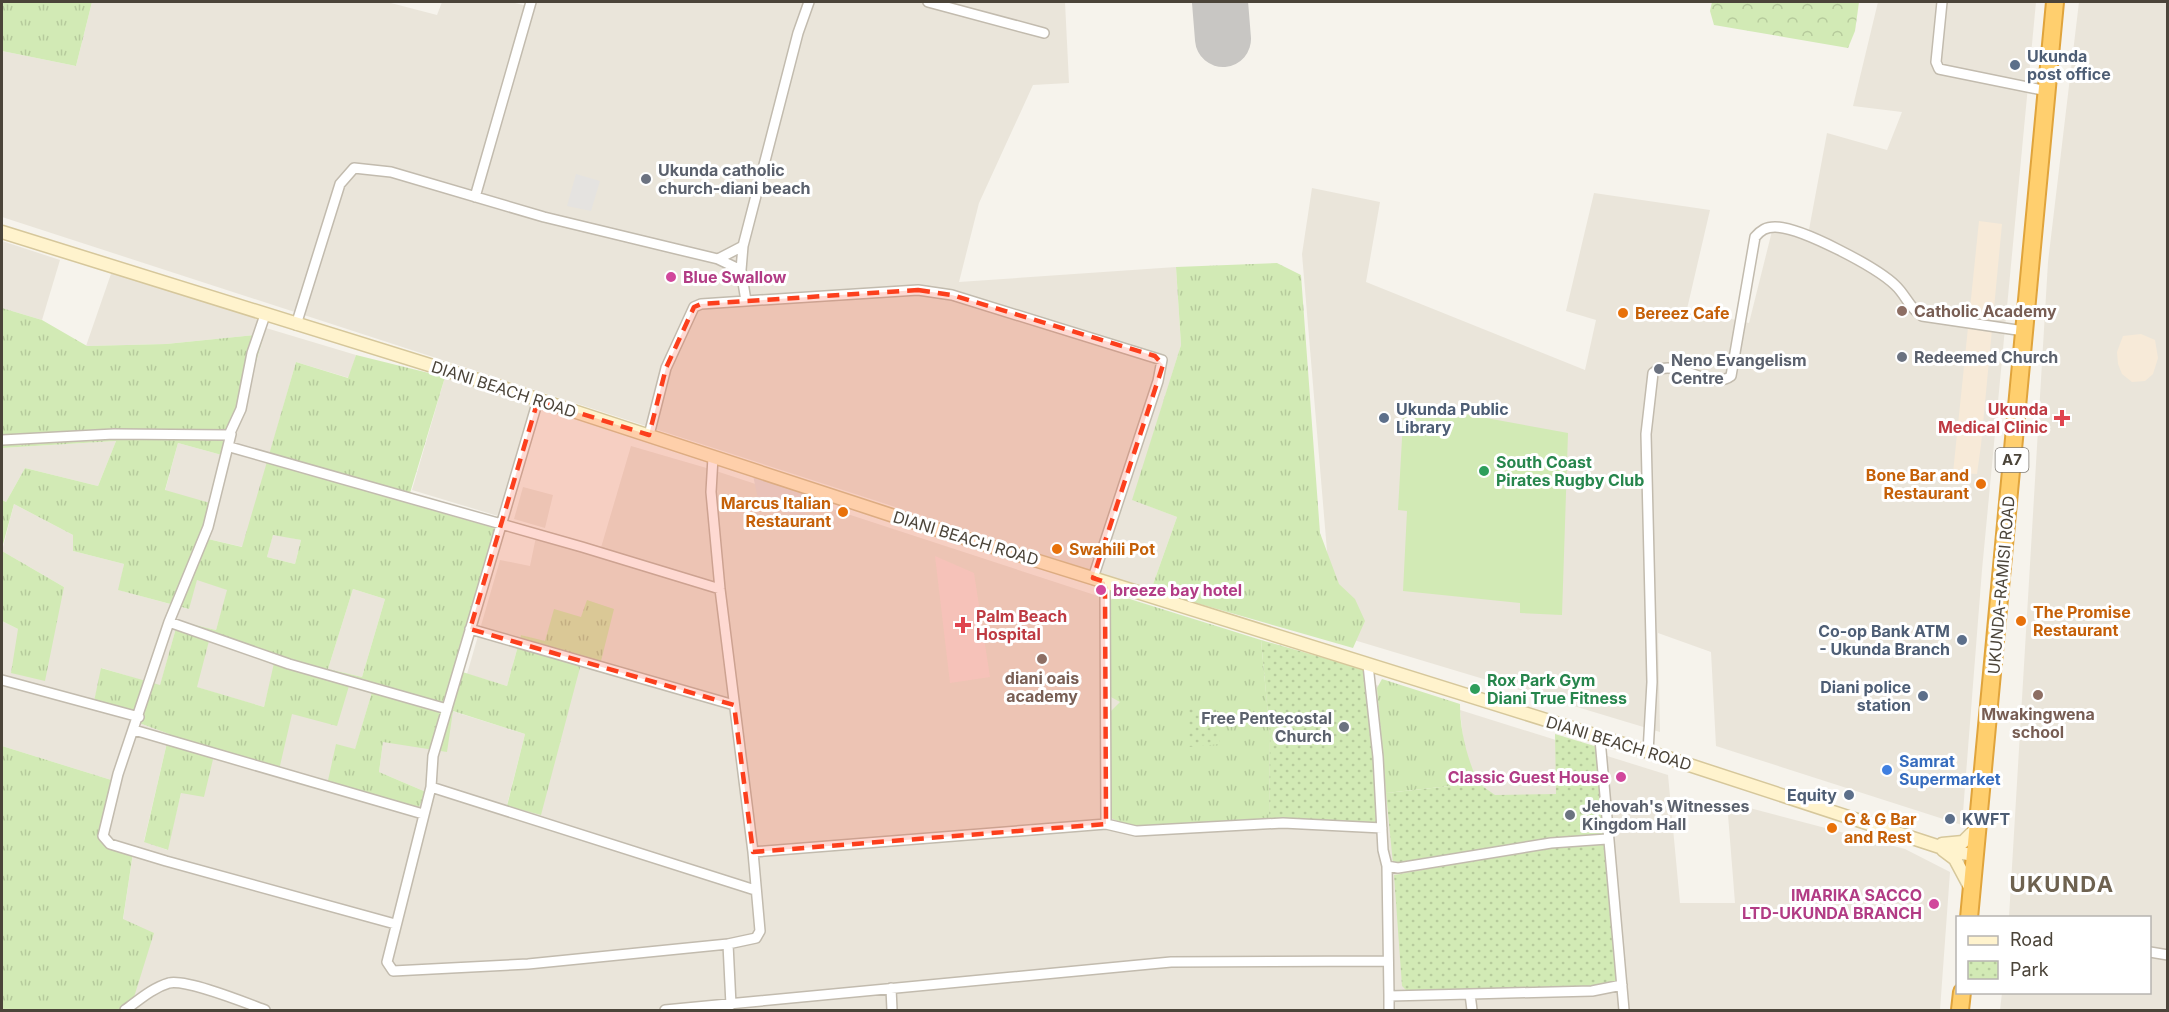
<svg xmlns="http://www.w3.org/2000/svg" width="2169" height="1012" viewBox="0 0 2169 1012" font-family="Inter,sans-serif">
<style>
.residential{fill:#eae5da}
.commercial{fill:#f7ead8}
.medical{fill:#f6e3e0}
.grass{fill:url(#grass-tufts);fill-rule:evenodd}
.forest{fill:url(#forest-crowns)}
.park{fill:url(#park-dots)}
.pitch{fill:#d2eab5}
.parking{fill:#e5e3e0}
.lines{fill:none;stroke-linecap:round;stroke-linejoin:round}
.runway{stroke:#c8c6c3;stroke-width:56}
.street-casing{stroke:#c2bbae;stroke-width:12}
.secondary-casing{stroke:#d6c79b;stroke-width:15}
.highway-casing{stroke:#e0a43c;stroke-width:20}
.street{stroke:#fff;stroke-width:9}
.secondary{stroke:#fff3cd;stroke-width:12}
.highway{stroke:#ffcf6e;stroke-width:16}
.marked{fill:#fc3f1d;fill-opacity:0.2;stroke:#fc3f1d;stroke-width:4.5;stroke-dasharray:12 8;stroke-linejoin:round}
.service-dot{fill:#5c6f8a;stroke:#fff;stroke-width:2}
.worship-dot{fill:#6b7280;stroke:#fff;stroke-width:2}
.hotel-dot{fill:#d1479c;stroke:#fff;stroke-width:2}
.education-dot{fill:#8d6e63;stroke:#fff;stroke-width:2}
.food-dot{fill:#e8710a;stroke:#fff;stroke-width:2}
.health-dot{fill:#e0444e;stroke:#fff;stroke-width:2}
.leisure-dot{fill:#2e9e5b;stroke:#fff;stroke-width:2}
.shop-dot{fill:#3f7fe0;stroke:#fff;stroke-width:2}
.labels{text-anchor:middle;stroke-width:6;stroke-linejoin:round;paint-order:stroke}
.shield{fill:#fff;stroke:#817c74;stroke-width:1.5}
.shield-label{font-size:15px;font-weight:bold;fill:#4b4439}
.service-label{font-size:16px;font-weight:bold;fill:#4e5e75;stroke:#fff;text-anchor:start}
.worship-label{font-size:16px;font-weight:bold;fill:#5b616d;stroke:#fff;text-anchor:start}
.hotel-label{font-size:16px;font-weight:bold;fill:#b23c85;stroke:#fff;text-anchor:start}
.education-label{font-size:16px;font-weight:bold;fill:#785e54;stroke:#fff}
.food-label{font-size:16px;font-weight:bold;fill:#c56008;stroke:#fff;text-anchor:start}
.street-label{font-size:16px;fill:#4b4439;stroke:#fff}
.health-label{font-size:16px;font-weight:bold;fill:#be3a42;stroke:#fff;text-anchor:end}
.leisure-label{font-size:16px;font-weight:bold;fill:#27864d;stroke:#fff;text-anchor:start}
.shop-label{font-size:16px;font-weight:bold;fill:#366cbe;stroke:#fff;text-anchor:start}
.district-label{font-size:22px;font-weight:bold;letter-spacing:1.5px;fill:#6e6250;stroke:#fff}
</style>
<defs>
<pattern id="grass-tufts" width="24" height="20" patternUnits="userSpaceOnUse" patternTransform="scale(1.5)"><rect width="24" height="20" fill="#d2eab5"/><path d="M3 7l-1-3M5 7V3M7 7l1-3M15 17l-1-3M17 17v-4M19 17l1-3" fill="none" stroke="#b6ca9c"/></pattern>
<pattern id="forest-crowns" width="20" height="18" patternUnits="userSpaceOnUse" patternTransform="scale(1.5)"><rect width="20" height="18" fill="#d2eab5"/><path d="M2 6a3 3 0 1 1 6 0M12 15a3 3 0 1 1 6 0" fill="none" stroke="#b6ca9c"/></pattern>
<pattern id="park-dots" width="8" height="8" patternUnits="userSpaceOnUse" patternTransform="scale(1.5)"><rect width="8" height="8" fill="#d2eab5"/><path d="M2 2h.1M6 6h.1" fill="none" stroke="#b6ca9c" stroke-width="1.8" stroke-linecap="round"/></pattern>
</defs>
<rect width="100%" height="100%" fill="#f6f3ec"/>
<path class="residential" d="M92,2H387L437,15L442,2H511L527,6L528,2H1065L1069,83L1033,85L979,203L959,282L1176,267L1181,345L1133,500L1177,517L1151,590L2,217V51L76,66Z
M1878,2H2036L1982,570L1962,825L1716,746L1711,652L1658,633L1660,732L1334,634L1302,254L1312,188L1380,202L1366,282L1585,370L1596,320L1566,311L1594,193L1710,210L1687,309L1749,323L1773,227L1808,235L1827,133L1887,150L1902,112L1853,106Z
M2079,2H2167V1010H2000L2002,993L2150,992V918L2009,917L2048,262Z
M2,241L60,260L42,320L2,308Z
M112,271L258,319L255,335L166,344L86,346Z
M266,328L356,355L349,378L296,362L243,547L208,539L165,491L178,443L229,457Z
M445,377L532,404L498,516L412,490Z
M116,441L98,486L25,468L6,502L2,500V448Z
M631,446L710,469L1104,598L1268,739L1264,654L1383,687L1398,863L1436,857L1430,789L1468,785L1460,710L1668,775L1680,903H1735L1727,802L1905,849L1950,872L1940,1010H130L123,920L134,846L104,839L121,783L2,746V621L18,629L64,587L2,551L14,504L73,535V551L124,564L119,590L188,609L197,579L228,590L216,630L178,621L160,686L102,668L93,706L169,734L144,841L167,850L181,793L215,751L349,686L372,692L355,750L327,785L426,792L379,772L383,742L452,711L525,734L507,805L582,617L545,642L521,635L507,686L467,674L500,560L530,566L537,532L600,551Z
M523,487L553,495L545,528L514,519Z
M273,534L301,540L295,564L267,557Z
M353,589L385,599L362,677L328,669Z
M209,640L275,663L264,707L196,687Z"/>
<path class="commercial" d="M1979,221L2002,224L1981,445L1977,474L1953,473Z
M2141,334L2155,340L2158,358L2153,374L2145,381L2132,382L2122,374L2118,364L2117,352L2123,336Z"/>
<path class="medical" d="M935,556L974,573L990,677L950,683Z"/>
<path class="grass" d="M2,2H92L76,66L2,51Z
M1277,263L1301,275L1320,533L1339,584L1355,599L1365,621L1353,648L1151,590L1177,517L1132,500L1181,345L1176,267Z
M2,308L42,320L87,346L166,344L255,335L263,338L229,457L178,443L165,490L217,505L208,539L242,547L296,362L348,378L356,355L445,377L407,503L495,528L453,669L507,686L521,635L545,641L554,609L581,617L587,600L614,609L600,665L582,660L541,815L507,806L525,734L453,711L447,752L383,742L379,772L426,792L419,807L327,785L336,744L355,749L372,692L349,686L337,726L292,714L279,770L215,751L204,797L181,793L168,850L144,842L169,734L93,706L101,668L160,685L178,621L216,630L227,590L197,580L189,609L118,590L124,564L73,551V535L14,504L2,548V500L6,502L25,468L98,486L116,441L2,448ZM273,535L301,540L295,564L267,557ZM353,589L385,599L362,677L328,669ZM209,641L274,663L264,707L197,687Z
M2,551L64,587L45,681L11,673L18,629L2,621Z
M1117,595L1261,640L1270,735L1269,822L1134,829L1111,818L1110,712L1120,702L1109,696L1108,602Z
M1382,679L1460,704C1460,731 1467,757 1478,783L1386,793L1377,688Z
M2,746L121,783L104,839L134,846L123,919L154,933L130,1010H2Z"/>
<path class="forest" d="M1712,2H1859L1855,31L1848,48L1714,25L1710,11Z"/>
<path class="park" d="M1261,640L1366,670L1378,824L1269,822L1270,735Z
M1216,706L1220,744L1189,747L1187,709Z
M1555,734L1601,748L1603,835L1556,839L1393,864L1386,793L1478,783L1495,795L1556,794Z
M1605,843L1618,983C1549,995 1477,988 1407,991L1402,986L1394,875L1552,847Z"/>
<path class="pitch" d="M1404,403L1568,433L1562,615L1520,613V603L1403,591L1407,511L1398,510Z"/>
<path class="parking" d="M576,174L600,181L591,211L567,206Z
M752,471L801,487L806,520L759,503Z"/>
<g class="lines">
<path class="runway" d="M1220,2L1223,39"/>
<defs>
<path id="street" d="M928,2L1044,33
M1942,2L1936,62L1939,69L2047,91
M475,197L531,2
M743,246L741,270L746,301L918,290L952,295L1162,360L1158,381L1093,578
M718,259L741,270
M296,325L340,184L354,168L391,172L544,217L718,259L743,246L798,33L809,2
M538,400L433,756L431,787L387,962L393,971L528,964L728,944
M231,434L208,527L169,622L118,774L103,836L110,844L166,861L395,924
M649,435L666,368L694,307L701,304L746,301
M2,440L114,434L229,435L241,409L252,353L265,315
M230,447L582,547L720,589
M713,457L711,492L720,589L753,852L760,931L756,938L728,944L731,1005
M1105,582L1106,824L1136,831L1283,823L1382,828
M169,622L289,664L447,709
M470,629L734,705
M1368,665L1378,757L1383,850L1387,866L1389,996L1470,994L1472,1010
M2,680L139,717
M134,730L423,814
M1600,739L1624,1010
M1648,752L1652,682L1646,434L1653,373C1674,355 1710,392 1731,376L1755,237C1761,230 1766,227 1775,227C1801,227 1876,267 1895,285C1906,295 1909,308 1922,316L2024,331
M431,787L755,890
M753,852L1106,824
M1387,866L1398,868L1551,843L1607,839
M2150,952L2168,955
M891,988L892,1010
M1470,994L1592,991L1622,985
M1389,996V1010
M125,1010C139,1000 152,988 169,983C187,979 246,1003 265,1010
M665,1010L1171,962L1388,961"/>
<path id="secondary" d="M2,232L497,386L894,516L1671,759L1949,850L1976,856
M1942,844L1963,842L1978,827
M1943,850L1955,859L1971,889"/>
<path id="highway" d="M1969,918L2055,2
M1960,1010L1962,992"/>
</defs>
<use href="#street" class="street-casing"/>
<use href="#secondary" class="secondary-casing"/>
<use href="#highway" class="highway-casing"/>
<use href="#street" class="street"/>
<use href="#secondary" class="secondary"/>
<use href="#highway" class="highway"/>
</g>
<path class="marked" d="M918,290L952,295L1155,356L1163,365L1093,578L1105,582L1106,824L753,852L734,705L470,629L538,400L649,435L666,368L694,307L701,304Z"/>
<g class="service-dot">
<circle cx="2015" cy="65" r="6"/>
<circle cx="1384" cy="418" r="6"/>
<circle cx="1962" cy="640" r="6"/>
<circle cx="1923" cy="696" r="6"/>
<circle cx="1849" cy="795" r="6"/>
<circle cx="1950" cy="819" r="6"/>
</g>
<g class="worship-dot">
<circle cx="646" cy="179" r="6"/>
<circle cx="1902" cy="357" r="6"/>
<circle cx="1659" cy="369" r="6"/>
<circle cx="1344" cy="727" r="6"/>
<circle cx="1570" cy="815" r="6"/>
</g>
<g class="hotel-dot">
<circle cx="671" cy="277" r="6"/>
<circle cx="1101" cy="590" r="6"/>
<circle cx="1621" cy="777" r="6"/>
<circle cx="1934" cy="904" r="6"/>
</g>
<g class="education-dot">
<circle cx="1902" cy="311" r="6"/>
<circle cx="1042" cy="659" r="6"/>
<circle cx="2038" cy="695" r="6"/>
</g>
<g class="food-dot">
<circle cx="1623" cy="313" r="6"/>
<circle cx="1981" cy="484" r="6"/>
<circle cx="843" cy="512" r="6"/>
<circle cx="1057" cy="549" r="6"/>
<circle cx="2021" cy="621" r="6"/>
<circle cx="1832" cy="828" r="6"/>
</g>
<g class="health-dot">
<path d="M2059 409h6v6h6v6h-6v6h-6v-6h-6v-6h6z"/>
<path d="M960 616h6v6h6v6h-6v6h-6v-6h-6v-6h6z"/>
</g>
<g class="leisure-dot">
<circle cx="1484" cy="471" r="6"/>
<circle cx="1475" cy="689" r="6"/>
</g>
<circle class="shop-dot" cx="1887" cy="770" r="6"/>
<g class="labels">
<rect class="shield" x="1995.5" y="448" width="33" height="24" rx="4.5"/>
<g class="shield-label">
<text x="2012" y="465">A7</text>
</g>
<g class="service-label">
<text x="2027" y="62">Ukunda<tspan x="2027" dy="18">post office</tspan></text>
<text x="1396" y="415">Ukunda Public<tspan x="1396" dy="18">Library</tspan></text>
<text x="1950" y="637" text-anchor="end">Co-op Bank ATM<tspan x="1950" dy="18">- Ukunda Branch</tspan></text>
<text x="1911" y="693" text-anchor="end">Diani police<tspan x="1911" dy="18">station</tspan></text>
<text x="1837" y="801" text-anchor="end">Equity</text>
<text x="1962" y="825">KWFT</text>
</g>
<g class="worship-label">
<text x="658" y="176">Ukunda catholic<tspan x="658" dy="18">church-diani beach</tspan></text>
<text x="1914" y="363">Redeemed Church</text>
<text x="1671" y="366">Neno Evangelism<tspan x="1671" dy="18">Centre</tspan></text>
<text x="1332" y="724" text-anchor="end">Free Pentecostal<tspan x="1332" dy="18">Church</tspan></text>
<text x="1582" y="812">Jehovah's Witnesses<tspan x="1582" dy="18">Kingdom Hall</tspan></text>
</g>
<g class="hotel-label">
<text x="683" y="283">Blue Swallow</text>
<text x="1113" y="596">breeze bay hotel</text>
<text x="1609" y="783" text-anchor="end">Classic Guest House</text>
<text x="1922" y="901" text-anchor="end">IMARIKA SACCO<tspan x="1922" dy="18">LTD-UKUNDA BRANCH</tspan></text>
</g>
<g class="education-label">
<text x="1914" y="317" text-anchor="start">Catholic Academy</text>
<text x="1042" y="684">diani oais<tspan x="1042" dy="18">academy</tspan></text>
<text x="2038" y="720">Mwakingwena<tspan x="2038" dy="18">school</tspan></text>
</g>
<g class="food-label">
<text x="1635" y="319">Bereez Cafe</text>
<text x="1969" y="481" text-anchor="end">Bone Bar and<tspan x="1969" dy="18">Restaurant</tspan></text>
<text x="831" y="509" text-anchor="end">Marcus Italian<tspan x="831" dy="18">Restaurant</tspan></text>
<text x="1069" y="555">Swahili Pot</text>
<text x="2033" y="618">The Promise<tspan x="2033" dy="18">Restaurant</tspan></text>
<text x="1844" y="825">G &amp; G Bar<tspan x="1844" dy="18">and Rest</tspan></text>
</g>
<g class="street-label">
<text transform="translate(504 389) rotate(18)" y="6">DIANI BEACH ROAD</text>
<text transform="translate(966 538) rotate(17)" y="6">DIANI BEACH ROAD</text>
<text transform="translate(2001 585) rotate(-85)" y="6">UKUNDA-RAMISI ROAD</text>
<text transform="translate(1619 743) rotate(17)" y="6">DIANI BEACH ROAD</text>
</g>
<g class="health-label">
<text x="2048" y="415">Ukunda<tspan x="2048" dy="18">Medical Clinic</tspan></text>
<text x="976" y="622" text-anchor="start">Palm Beach<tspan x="976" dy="18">Hospital</tspan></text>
</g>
<g class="leisure-label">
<text x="1496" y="468">South Coast<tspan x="1496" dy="18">Pirates Rugby Club</tspan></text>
<text x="1487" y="686">Rox Park Gym<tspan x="1487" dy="18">Diani True Fitness</tspan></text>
</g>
<g class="shop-label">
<text x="1899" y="767">Samrat<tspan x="1899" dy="18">Supermarket</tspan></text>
</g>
<g class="district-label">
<text x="2062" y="892">UKUNDA</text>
</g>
</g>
<rect width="2169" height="1012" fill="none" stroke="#4b4439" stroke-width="6"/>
<rect x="1956" y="916" width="195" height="78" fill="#ffffff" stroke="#b7b4b0" stroke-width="1.5"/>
<rect x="1968" y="936" width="30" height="9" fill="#fff3cd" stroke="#b7b4b0" stroke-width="1.5"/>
<text x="2010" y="946" font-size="18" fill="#4b4439">Road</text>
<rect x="1968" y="961" width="30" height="18" fill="url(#park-dots)" stroke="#b7b4b0" stroke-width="1.5"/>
<text x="2010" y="976" font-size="18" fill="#4b4439">Park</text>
</svg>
